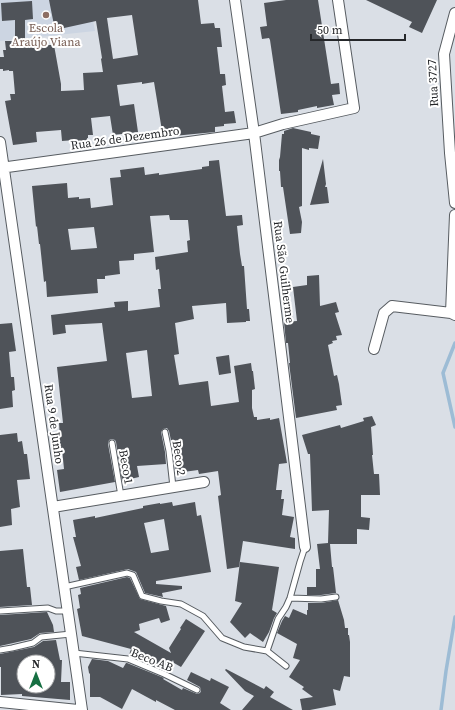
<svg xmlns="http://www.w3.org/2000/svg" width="455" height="710" viewBox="0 0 455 710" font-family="'Source Serif 4',serif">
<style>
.built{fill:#ccd5e2}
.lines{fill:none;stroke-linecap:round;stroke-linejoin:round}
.stream{stroke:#9dbcd5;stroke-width:3.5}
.building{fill:#4f5359;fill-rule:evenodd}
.lane-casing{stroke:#575c61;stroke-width:7}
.street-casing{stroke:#575c61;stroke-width:12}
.lane{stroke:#fff;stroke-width:5}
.street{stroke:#fff;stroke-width:10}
.education-dot{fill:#8d6e63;stroke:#fff;stroke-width:1.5}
.labels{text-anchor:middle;stroke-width:4;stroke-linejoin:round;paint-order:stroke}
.education-label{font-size:12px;fill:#785e54;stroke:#fff}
.street-label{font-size:12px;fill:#25272a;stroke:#fff}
</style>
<rect width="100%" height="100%" fill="#dadfe6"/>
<path class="built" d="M0,0H89L95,31L0,41Z"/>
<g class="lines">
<path class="stream" d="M455,343L443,373L455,427
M441,710L446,671L455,617"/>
</g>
<path class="building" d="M49,0H198L201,24L214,23L215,28H220L222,47H217L220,73V74H225L226,85L222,86L225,112L234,111L236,123L224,124V126L215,127V132L163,137L154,82L142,84V82L117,85L120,106L134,104L138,132L113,135L110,116L91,118L93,135H88V138H87L88,145L76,146L75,140L62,141L61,130L36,132L37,142L13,145L5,101L11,100L10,94H15L13,71H9V70L3,71V69H0V57H4L3,50H6L5,41H15V20L2,21L1,3L32,1L33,19L25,20V40H26V45H54L61,84V91L84,90L83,73L103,72L101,59L102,58L96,21L55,30ZM132,15L138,55L113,59L107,18Z
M286,0H318L331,84L339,83L340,94L332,95L334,105L317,108V106L298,110V112L281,114L270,40L269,38L262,39L260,27L267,26L264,3Z
M366,0H437L422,33L409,27L412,22Z
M293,128L311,132V134L320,136L318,149L309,148V150L302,148V206L299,207L302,222L301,233L290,234L283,187H281L280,171H279V160L280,157L282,134H284V131Z
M323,159L326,184L325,187H327L329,203L310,205Z
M219,160L226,216L242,215L243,225L237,226L240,254L242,266H244L247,309H249L250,321H246V322L227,323L226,303L192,306L194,319L175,323L179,354L174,355L179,385L208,381L211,406L239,402L234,366L251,363L252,371H253L255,389L252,390V408L254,417H257V420L270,418V420L279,418L287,463L279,464L276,490H282L281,499H284L282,515L294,517L290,537L295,538V549L243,541L239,567L227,569L218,496L221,495L218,471L199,474L198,470L176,473L173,450L169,431L167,428L163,429L161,432L165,452L166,464L137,466L139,477L122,481L116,442L115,440L112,439L109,440L108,444L115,482L60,492L57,470L64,469L62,449H61L58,438H60L59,423H63L57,367L107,361L102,323L65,325L66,333L53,335L51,315L115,307L114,302L128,301V311L160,307L158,289H161L159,269L156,270L155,257L188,252L187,241L190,240L188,220H170L169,215L150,216L154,252L134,254V260L119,261L120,274L105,276V279H97L98,293L47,297L46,281L44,282L40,244H39L37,226L36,227L32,186L67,183L68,198L79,197V199L90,198L91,208L113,205L110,178L121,177L120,170L144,167L145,175L159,173V175L202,169V167L209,166V161ZM94,227L97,248L71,250L68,229ZM147,350L152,396L132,398L126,353Z
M319,275L320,306L336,302L339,312L335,313L342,335L336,336L337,340L332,341L333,343L328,345L334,376L337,375L339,384L342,405L336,406L337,410L296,418L289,363H290L288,343H286L284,322L297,321L293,287L307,285V276Z
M12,323L16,351L9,352L11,377H14L15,390L12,391L13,407L0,409V324Z
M229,355L231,373L219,375L216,357Z
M372,416L376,425L371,427L373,455H372L374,474H379L380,495H361V517L370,518L369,530L357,529V544H330L332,567H333L336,593L321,595H307V587H316V569H320L317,544L328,543L329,510L312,511L310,454H308L302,435L340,425L341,428L364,421L363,418Z
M17,433L18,442L22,441L24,454H27L30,479L17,480L20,507L11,509L12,525L0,527V435Z
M172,502L173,506L195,502L197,516L201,515L211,572L156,581V584L182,586V589L162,593L163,597L145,593L136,572L128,569L79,580L76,567L81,566L73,537H76L73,520L95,516V518L143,508V506L160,503V504ZM164,519L169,550L151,553L144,523Z
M23,549L27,587H30L32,605L0,607V551Z
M240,562L279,567L272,610L277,613L274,618L269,632L263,642L250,633L245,638L230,622L242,603L235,601Z
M127,577L130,578L140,599L166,606L170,620L161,623L159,618L139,624L140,630L134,632L171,653L169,648L181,629L180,628L186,619L205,631L181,667L174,663L173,660L167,671L129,655L131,649L82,636L77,609L80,608L78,595L81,594L80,588Z
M338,600L344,620L345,628H348V635H349L350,642V677L344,676L340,691L333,689L336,705L310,710H302L300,699L313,697L302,689L304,687L289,677L300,660L293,658L297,644L277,633L282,621L285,616L289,618L293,609L307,615V610H308V603H321Z
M47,612L53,625L54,632L40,633L31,639L0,646V615Z
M56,640L60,660H62L61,682H70V700L22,696V694L1,695V667H0V654L34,647L43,641ZM24,662H48V686H24Z
M92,659L108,661L123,668L126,663H127L164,678L163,679L182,690L183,688L197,694L200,693L201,691L200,687L187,680L191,672L210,681L211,678L229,687L220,703L231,710H175L156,700V702L132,689L122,709L100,697H90V674L89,673L88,667Z
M226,669L264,689L266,686L274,692L270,697L293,710H242L254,696L245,691L225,670Z"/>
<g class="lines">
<defs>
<path id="lane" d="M165,432L169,451L173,487
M112,443L121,496
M64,587L127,573L133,575L142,596L161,601L181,604L203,616L222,638L244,647L267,651
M290,598L321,599L336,597
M0,611L48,608L56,611H68
M0,650L12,648L33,643L41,637L71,634
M74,653L128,659L164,674L197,690
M286,666L267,651L278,619L286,607L290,598L300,562L305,547"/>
<path id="street" d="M235,0L254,133L305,547
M455,13L444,54L450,153L455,203
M0,142L82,710
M0,168L254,133L283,124L354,108L338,0
M451,313L455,215
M374,349L384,313L392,306L451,313L455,315
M53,507L204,482
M0,702L78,710"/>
</defs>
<use href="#lane" class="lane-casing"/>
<use href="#street" class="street-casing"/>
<use href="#lane" class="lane"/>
<use href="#street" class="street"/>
</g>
<circle class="education-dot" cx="46" cy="15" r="4"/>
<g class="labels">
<g class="education-label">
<text x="46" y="32">Escola<tspan x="46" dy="14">Araújo Viana</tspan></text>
</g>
<g class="street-label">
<text transform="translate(433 83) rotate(-93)" y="4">Rua 3727</text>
<text transform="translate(125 138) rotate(-8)" y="4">Rua 26 de Dezembro</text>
<text transform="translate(284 272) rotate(83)" y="4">Rua São Guilherme</text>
<text transform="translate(54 424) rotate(82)" y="4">Rua 9 de Junho</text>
<text transform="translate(179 458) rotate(82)" y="4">Beco 2</text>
<text transform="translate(126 467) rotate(80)" y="4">Beco 1</text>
<text transform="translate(152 660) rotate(22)" y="4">Beco AB</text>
</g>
</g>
<g transform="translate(36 674)"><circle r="19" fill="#ffffff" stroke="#a8a9aa"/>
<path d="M0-3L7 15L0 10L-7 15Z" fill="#166f42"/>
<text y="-6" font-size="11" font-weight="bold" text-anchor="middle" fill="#25272a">N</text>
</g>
<path d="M311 34v6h94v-6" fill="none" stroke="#25272a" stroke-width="2"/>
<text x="317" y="34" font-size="12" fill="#25272a" stroke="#ffffff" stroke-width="3" paint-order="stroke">50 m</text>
</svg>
